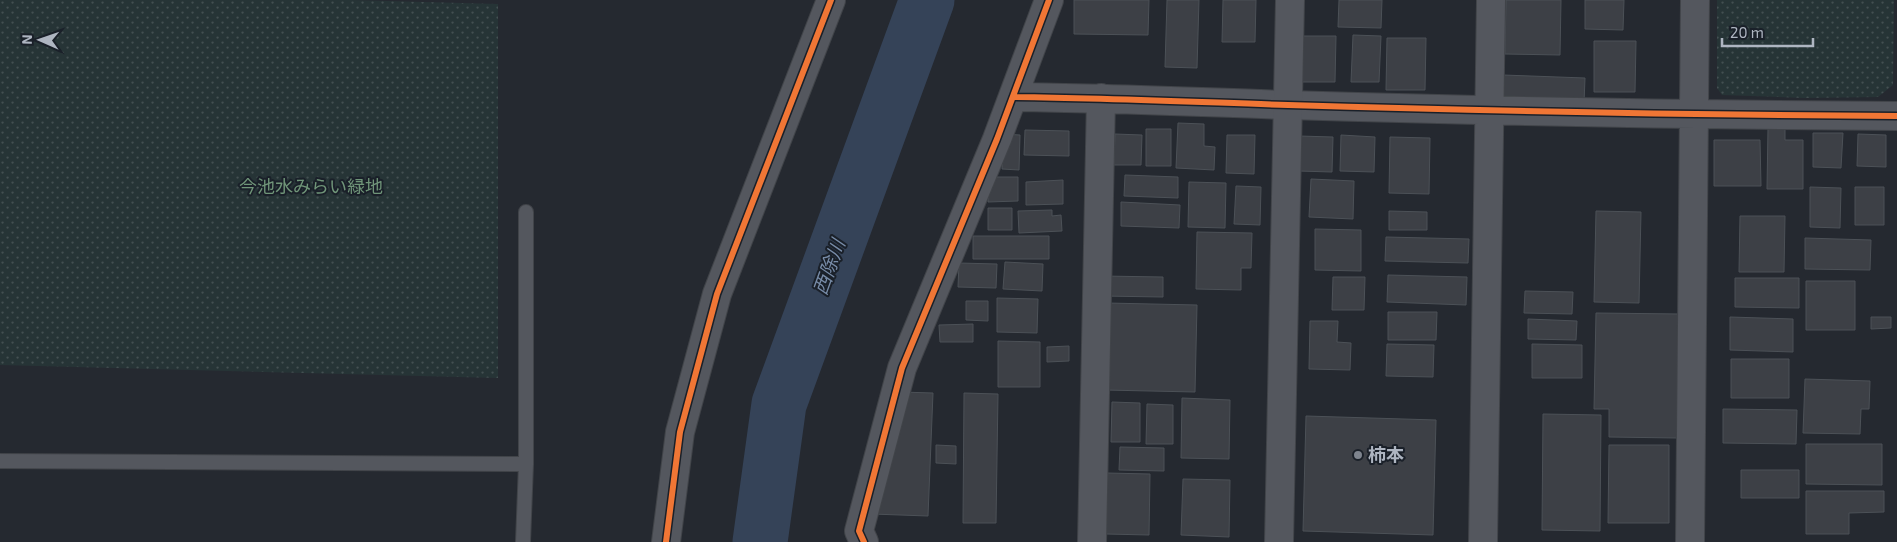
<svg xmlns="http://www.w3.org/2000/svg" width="1897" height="542" viewBox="0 0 1897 542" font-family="'Exo 2','Noto Sans JP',sans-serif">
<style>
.grass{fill:url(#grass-dots)}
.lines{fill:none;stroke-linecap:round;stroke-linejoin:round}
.river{stroke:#354358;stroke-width:55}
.building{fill:#3d4046;stroke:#4c5157}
.service-casing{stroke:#414449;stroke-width:16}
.minor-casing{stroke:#414449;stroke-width:30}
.tertiary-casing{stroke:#414449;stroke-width:30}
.service{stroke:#54575e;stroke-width:14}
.minor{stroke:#54575e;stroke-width:28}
.tertiary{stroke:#54575e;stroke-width:28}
.cycleway-casing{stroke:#1a2029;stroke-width:9}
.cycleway{stroke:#f07635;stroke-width:6}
.poi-dot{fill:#7e848e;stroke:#1a2029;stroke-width:2}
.labels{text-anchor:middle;stroke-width:4;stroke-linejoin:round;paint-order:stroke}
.park-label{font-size:18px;fill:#709579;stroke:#1a2029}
.poi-label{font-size:18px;font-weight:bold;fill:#aeb5c1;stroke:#1a2029;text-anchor:start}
.water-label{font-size:19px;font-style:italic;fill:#788ca8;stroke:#1a2029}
</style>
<defs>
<pattern id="grass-dots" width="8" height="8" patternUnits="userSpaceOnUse" patternTransform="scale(1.25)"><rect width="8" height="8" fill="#263436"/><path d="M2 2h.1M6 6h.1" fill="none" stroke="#434f51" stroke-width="1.8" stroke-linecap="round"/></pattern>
</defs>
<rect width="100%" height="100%" fill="#252930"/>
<path class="grass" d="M0,0H351L498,4V378L0,365Z
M1717,0H1894L1893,85L1878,97L1804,98L1722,95L1717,88Z"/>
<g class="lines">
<path class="river" d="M760,542L779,404L927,0"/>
</g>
<path class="building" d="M1074,0H1149L1148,35L1074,34Z
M1167,0H1199L1197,68L1165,67Z
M1223,0H1256L1255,42H1222Z
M1339,0H1382L1381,28L1338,27Z
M1506,0H1561L1560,55L1505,54Z
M1585,0H1624L1623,30L1585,29Z
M1353,35L1381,36L1379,82H1351Z
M1303,36H1336L1335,82H1302Z
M1387,38H1426L1425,90H1386Z
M1594,41H1636L1635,92H1594Z
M1503,75L1585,78L1584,103L1502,101Z
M1178,123L1204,124V146L1215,147L1214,170L1176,168Z
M1768,128H1785V140H1803V189H1767Z
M1146,129H1171V166H1146Z
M1025,130L1069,131V156L1024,155Z
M1813,133H1843L1841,168L1813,167Z
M1004,134L1020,135L1019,170L1002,169Z
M1115,134L1142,135L1141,165H1114Z
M1858,134L1886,135V167L1857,166Z
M1227,135H1255L1254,174L1226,173Z
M1341,135L1375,137L1374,172L1340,171Z
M1299,136L1333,137L1332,172L1298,171Z
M1390,137L1430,138L1429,194L1389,193Z
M1714,140H1760L1761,186H1714Z
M1125,175L1178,177V198L1124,196Z
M988,177H1018V201L988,202Z
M1311,179L1354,181L1353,219L1309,217Z
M1063,180V204L1026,205V182Z
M1189,182L1226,183L1225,228L1188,227Z
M1236,186L1261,187L1260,225L1234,224Z
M1810,187L1841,188L1840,228L1810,227Z
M1855,187H1884V225H1855Z
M1121,202L1180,205L1179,228L1121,226Z
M988,208H1012V230H988Z
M1052,210V216L1061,215L1062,231L1019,233L1018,211Z
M1389,211L1427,212V230H1389Z
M1596,211L1641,212L1639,303L1594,302Z
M1740,216H1785L1784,272H1739Z
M1315,229L1361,230V271L1315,270Z
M1197,232L1252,233L1251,268H1241V290L1196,289Z
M973,236H1049V259H973Z
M1386,237L1469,239L1468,263L1385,261Z
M1805,238L1871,240L1870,270L1805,269Z
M1005,262L1043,264L1042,291L1003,289Z
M959,263L997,264L996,288L958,287Z
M1388,275L1467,277L1466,305L1387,302Z
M1102,276L1163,277V297L1102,296Z
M1333,277H1365L1364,310H1332Z
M1735,278H1799V308L1735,307Z
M1806,281H1855V330H1806Z
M1525,291L1573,292L1572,314L1524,313Z
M997,298L1038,299L1037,333L997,332Z
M966,301H988V321L966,320Z
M1107,303L1197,305L1195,392L1105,390Z
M1388,312H1437L1436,340H1388Z
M1596,313L1680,314L1677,438L1609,437V409H1594Z
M1730,317L1793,319V352L1730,350Z
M1871,317H1891V328L1871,329Z
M1528,319L1577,321L1576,340L1528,339Z
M1310,321H1338L1337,342L1351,343L1350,370L1309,369Z
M973,324V342H940L939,325Z
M998,341L1040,342V387H998Z
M1387,344L1434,345L1433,377L1386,376Z
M1532,344L1582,345V378H1532Z
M1069,346V361L1047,362V347Z
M1731,359H1789V398H1731Z
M1805,379L1870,381L1869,409H1861L1860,434L1803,433Z
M901,392L933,393L928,516L872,514Z
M964,393L998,394L996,523H963Z
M1182,398L1230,400L1229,459L1181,458Z
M1112,402L1140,403V442H1111Z
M1147,404L1173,405V444H1146Z
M1723,409L1797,410L1796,444L1723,443Z
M1543,414L1601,415L1600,531L1542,530Z
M1306,416L1436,420L1433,535L1303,531Z
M1806,444H1882V485L1806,484Z
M936,445L956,446V464L936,463Z
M1609,445H1669V523H1608Z
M1120,447L1164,448V471L1119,470Z
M1741,470H1799V498H1741Z
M1107,473L1150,474L1149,535L1106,534Z
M1183,479L1230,480L1229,537L1181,535Z
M1806,491H1884V512L1849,513V534H1806Z"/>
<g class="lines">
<defs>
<path id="service" d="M0,461L526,464
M523,542L526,464V212"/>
<path id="minor" d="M1013,97C1104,98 1196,102 1288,105C1491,111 1694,115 1897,116
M864,542L859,531L902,368L997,139L1049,0
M1092,542L1101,98
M1483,542L1491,0
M1690,542L1695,0"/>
<path id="tertiary" d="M666,542L680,432L717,294L831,0
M1279,542L1290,0"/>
</defs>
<use href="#service" class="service-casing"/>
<use href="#minor" class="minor-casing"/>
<use href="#tertiary" class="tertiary-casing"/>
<use href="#service" class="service"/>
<use href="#minor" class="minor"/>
<use href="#tertiary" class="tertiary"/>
<defs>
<path id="cycleway" d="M1013,97C1104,98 1196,102 1288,105C1491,111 1694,115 1897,116
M666,542L680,432L717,294L831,0
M864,542L859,531L902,368L997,139L1049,0"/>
</defs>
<use href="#cycleway" class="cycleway-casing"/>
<use href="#cycleway" class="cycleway"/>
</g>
<circle class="poi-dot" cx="1358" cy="455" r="5"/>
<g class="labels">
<g class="park-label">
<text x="311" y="193">今池水みらい緑地</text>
</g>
<g class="poi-label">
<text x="1368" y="461">柿本</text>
</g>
<g class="water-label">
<text transform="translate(829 267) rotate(-70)" y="7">西除川</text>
</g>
</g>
<g transform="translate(40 40) rotate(272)" stroke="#1a2029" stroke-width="4" paint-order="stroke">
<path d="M0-4L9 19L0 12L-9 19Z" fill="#aeb5c1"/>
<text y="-8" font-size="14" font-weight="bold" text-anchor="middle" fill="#aeb5c1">N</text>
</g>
<path d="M1722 38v8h91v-8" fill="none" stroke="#aeb5c1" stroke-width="2.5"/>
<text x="1730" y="38" font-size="15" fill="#aeb5c1" stroke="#1a2029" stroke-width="4" paint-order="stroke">20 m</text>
</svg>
